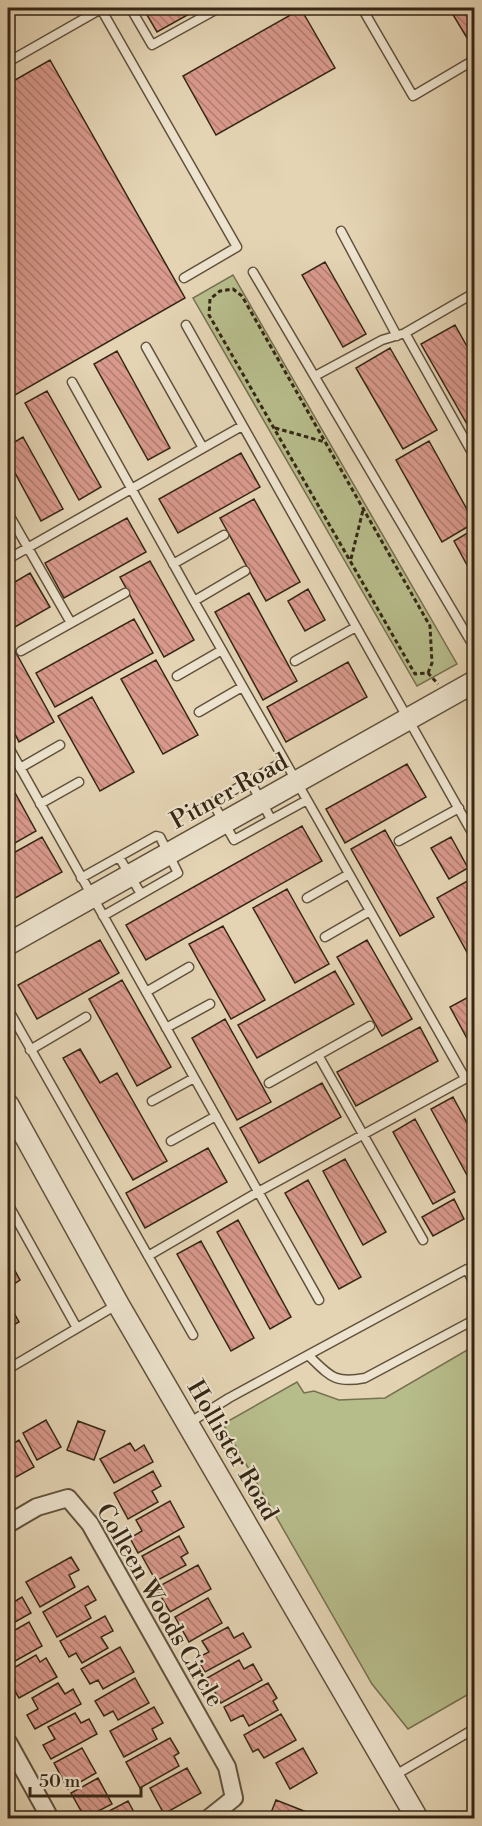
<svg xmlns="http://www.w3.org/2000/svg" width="482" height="1826" viewBox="0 0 482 1826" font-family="'Libre Bodoni',serif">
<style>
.green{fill:#b7bc8b;stroke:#767150;stroke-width:1.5}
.building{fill:url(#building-back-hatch);stroke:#352614;stroke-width:1.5}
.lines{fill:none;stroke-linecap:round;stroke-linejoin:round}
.service-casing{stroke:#61523c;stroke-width:11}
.minor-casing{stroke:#61523c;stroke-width:20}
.tertiary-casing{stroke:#61523c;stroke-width:24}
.path{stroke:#352614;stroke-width:3;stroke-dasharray:4.5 3;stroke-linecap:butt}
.service{stroke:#ede3ce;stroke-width:8}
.minor{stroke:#ede3ce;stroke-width:16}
.tertiary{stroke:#ede3ce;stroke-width:21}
.labels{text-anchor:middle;stroke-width:4.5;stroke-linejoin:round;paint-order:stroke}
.street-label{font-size:24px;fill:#352614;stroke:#ede3ce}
</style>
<defs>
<pattern id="building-back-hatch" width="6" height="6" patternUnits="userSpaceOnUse" patternTransform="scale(1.5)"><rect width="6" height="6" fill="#d9998c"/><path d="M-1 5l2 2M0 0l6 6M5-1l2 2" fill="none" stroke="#b17d71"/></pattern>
</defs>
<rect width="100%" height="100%" fill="#e4d4b4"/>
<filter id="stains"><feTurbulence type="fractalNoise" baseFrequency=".00333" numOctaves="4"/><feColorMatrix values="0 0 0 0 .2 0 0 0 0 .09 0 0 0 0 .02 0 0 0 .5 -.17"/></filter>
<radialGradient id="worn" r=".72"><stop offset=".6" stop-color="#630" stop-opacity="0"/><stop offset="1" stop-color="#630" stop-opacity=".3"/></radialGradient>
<path class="green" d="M233,275L457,664L417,686L193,298Z
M474,1346V1691L408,1729L372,1684L223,1424L297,1382L304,1393L314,1391L339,1400L385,1398Z"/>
<path class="building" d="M143,8H200L157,32Z
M449,8H474V34L467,38Z
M301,9L335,68L216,135L183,76Z
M50,60L185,298L8,399V84Z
M325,262L366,334L343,347L302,275Z
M455,325L474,359V429L471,431L421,344Z
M390,348L437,430L403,449L356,368Z
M117,351L170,448L148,460L94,364Z
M47,391L101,487L79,500L25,403Z
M23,437L63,509L41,521L8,460V446Z
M429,441L474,522V523L442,542L396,460Z
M241,453L260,487L178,533L159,499Z
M254,499L300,582L266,601L220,518Z
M127,518L146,552L64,598L45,563Z
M474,529V578L454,541Z
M150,561L194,640L164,657L120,577Z
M30,573L50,607L8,631V586Z
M308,589L325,620L305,631L288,601Z
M249,593L297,681L263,700L215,612Z
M134,619L153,653L55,707L36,673Z
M9,640L54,722L19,742L8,720Z
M156,660L198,735L163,754L121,679Z
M348,662L367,697L286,742L267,707Z
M92,697L134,772L100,791L58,716Z
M407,764L426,797L345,843L326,809Z
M8,780L36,831L8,847Z
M302,826L322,861L146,960L126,925Z
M385,830L434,917L400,936L351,849Z
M42,837L62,872L8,902V856Z
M451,837L468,868L449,879L431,848Z
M471,879L474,884V965L437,898Z
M287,889L329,964L295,983L253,908Z
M223,926L265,1000L231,1019L189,944Z
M100,940L119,973L37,1019L18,985Z
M367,940L412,1019L382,1036L337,957Z
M335,971L354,1004L257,1058L238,1025Z
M122,980L171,1067L137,1086L89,999Z
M474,994V1039L469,1042L450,1007Z
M225,1019L271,1102L237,1120L192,1038Z
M420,1027L438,1061L356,1106L337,1072Z
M80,1049L100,1083L117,1073L167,1161L133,1180L63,1058Z
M322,1083L341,1117L259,1163L240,1128Z
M453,1097L474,1136V1188L431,1109Z
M415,1119L455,1192L433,1204L393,1132Z
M208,1148L227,1182L145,1228L126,1193Z
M345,1159L386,1232L363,1245L323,1171Z
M308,1180L361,1277L339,1289L285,1193Z
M454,1199L464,1219L433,1236L422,1217Z
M238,1220L291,1317L270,1329L217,1232Z
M201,1241L254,1338L231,1351L177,1254Z
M8,1258L20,1280L8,1288Z
M8,1302L19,1322L8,1328Z
M46,1420L61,1447L37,1460L23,1433Z
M78,1421L105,1431L94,1460L67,1450Z
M19,1440L34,1467L9,1481L8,1478V1447Z
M130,1443L135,1451L144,1445L153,1462L114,1483L100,1459Z
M153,1471L161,1486L152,1491L158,1502L128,1519L114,1493Z
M170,1501L184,1527L138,1553L130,1538L142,1531L136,1520Z
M179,1536L188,1553L181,1557L186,1565L156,1581L142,1556Z
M71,1557L79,1570L69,1575L75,1587L40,1607L26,1582Z
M198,1565L211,1589L170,1612L156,1588Z
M88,1586L96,1600L85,1606L91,1618L57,1637L43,1612Z
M9,1592L14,1602L22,1597L31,1613L8,1626V1593Z
M208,1598L222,1623L189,1642L175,1617Z
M105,1616L113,1631L101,1637L108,1648L82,1663L76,1653L69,1657L60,1641Z
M29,1622L42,1646L8,1665V1634Z
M228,1627L234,1638L243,1633L251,1647L205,1672L197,1658L209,1652L202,1641Z
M120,1647L134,1672L103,1689L98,1680L90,1684L81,1669Z
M36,1655L40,1662L46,1658L57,1677L19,1698L10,1683L15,1680L10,1670Z
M239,1660L244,1669L253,1664L262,1680L221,1703L207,1678Z
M135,1678L149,1703L118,1720L113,1711L104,1716L95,1701Z
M58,1683L65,1694L73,1689L81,1704L35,1729L27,1715L38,1709L32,1698Z
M268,1683L277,1698L273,1701L278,1710L249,1726L243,1715L231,1721L224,1707Z
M154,1707L163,1723L152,1729L157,1739L124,1757L110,1731Z
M75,1713L81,1723L89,1719L97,1734L51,1759L43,1745L55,1739L48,1727Z
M281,1714L296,1740L264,1758L258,1749L253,1752L244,1735Z
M170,1738L179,1753L174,1756L179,1766L140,1788L126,1762Z
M82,1748L96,1773L68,1789L54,1763Z
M303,1748L317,1773L290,1789L276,1763Z
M187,1768L201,1793L164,1814L150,1788Z
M98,1778L112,1804L85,1818L71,1793Z
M276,1800L309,1813L307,1818H269Z
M128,1801L136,1816L132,1818H96Z"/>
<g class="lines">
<defs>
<path id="service" d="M362,8L413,96L474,60
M131,9L152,45L219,8
M8,62L101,9L237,247L184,278
M341,231L397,336
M253,272L474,647
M474,293L405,333L474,456
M186,325L474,836
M146,347L203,448
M315,376L382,340L402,334
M72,382L194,601L465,1078
M8,513L71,623
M8,559L242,426
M173,564L224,535
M194,601L245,571
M21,651L125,593
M295,661L356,627
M177,676L222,650
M199,712L242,687
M8,746L319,1300
M284,761L215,801L214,805L234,840L307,800
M20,768L60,745
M250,781L271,819
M40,804L79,782
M399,841L459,808
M119,857L141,894
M81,878L156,836L160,837L178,873L103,916
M307,898L349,874
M325,937L370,911
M146,992L189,967
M8,1009L193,1335
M166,1028L210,1004
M30,1050L86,1017
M318,1055L423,1240
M269,1083L370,1026
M152,1101L194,1078
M171,1141L216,1116
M8,1204L77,1328
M148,1256L258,1192L474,1074
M474,1284L467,1269L308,1355C330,1376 334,1384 365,1378L470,1322L474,1316
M8,1369L118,1304
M189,1423L229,1398L308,1355
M392,1777L474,1729"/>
<path id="minor" d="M8,1524L37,1507L68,1498L90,1524L227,1767L234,1798L209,1818
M8,1742L50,1818"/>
<path id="tertiary" d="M8,944L474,682
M8,1105L118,1304L417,1818"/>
</defs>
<use href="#service" class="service-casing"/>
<use href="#minor" class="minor-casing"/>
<use href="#tertiary" class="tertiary-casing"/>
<path class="path" d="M275,428L325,442
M351,559L363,510
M428,673L432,663L430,626L242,296L233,289L220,291L210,299L209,315L415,674L428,673L438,684"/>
<use href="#service" class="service"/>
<use href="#minor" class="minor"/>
<use href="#tertiary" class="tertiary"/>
</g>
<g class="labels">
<g class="street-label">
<text transform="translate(229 791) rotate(-29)" y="8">Pitner Road</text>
<text transform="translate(233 1450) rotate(60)" y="8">Hollister Road</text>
<text transform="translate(160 1605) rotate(60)" y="8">Colleen Woods Circle</text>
</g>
</g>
<rect width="482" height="1826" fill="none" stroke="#e4d4b4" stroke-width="30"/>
<rect x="9" y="9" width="464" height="1808" fill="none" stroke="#352614" stroke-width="3"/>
<rect x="15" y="15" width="452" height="1796" fill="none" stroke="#352614" stroke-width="1.5"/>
<path d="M30 1787v9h111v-9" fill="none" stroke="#352614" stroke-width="3"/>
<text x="39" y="1787" font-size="18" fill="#352614" stroke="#ede3ce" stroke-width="4.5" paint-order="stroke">50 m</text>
<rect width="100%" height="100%" filter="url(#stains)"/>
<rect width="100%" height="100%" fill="url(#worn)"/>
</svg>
